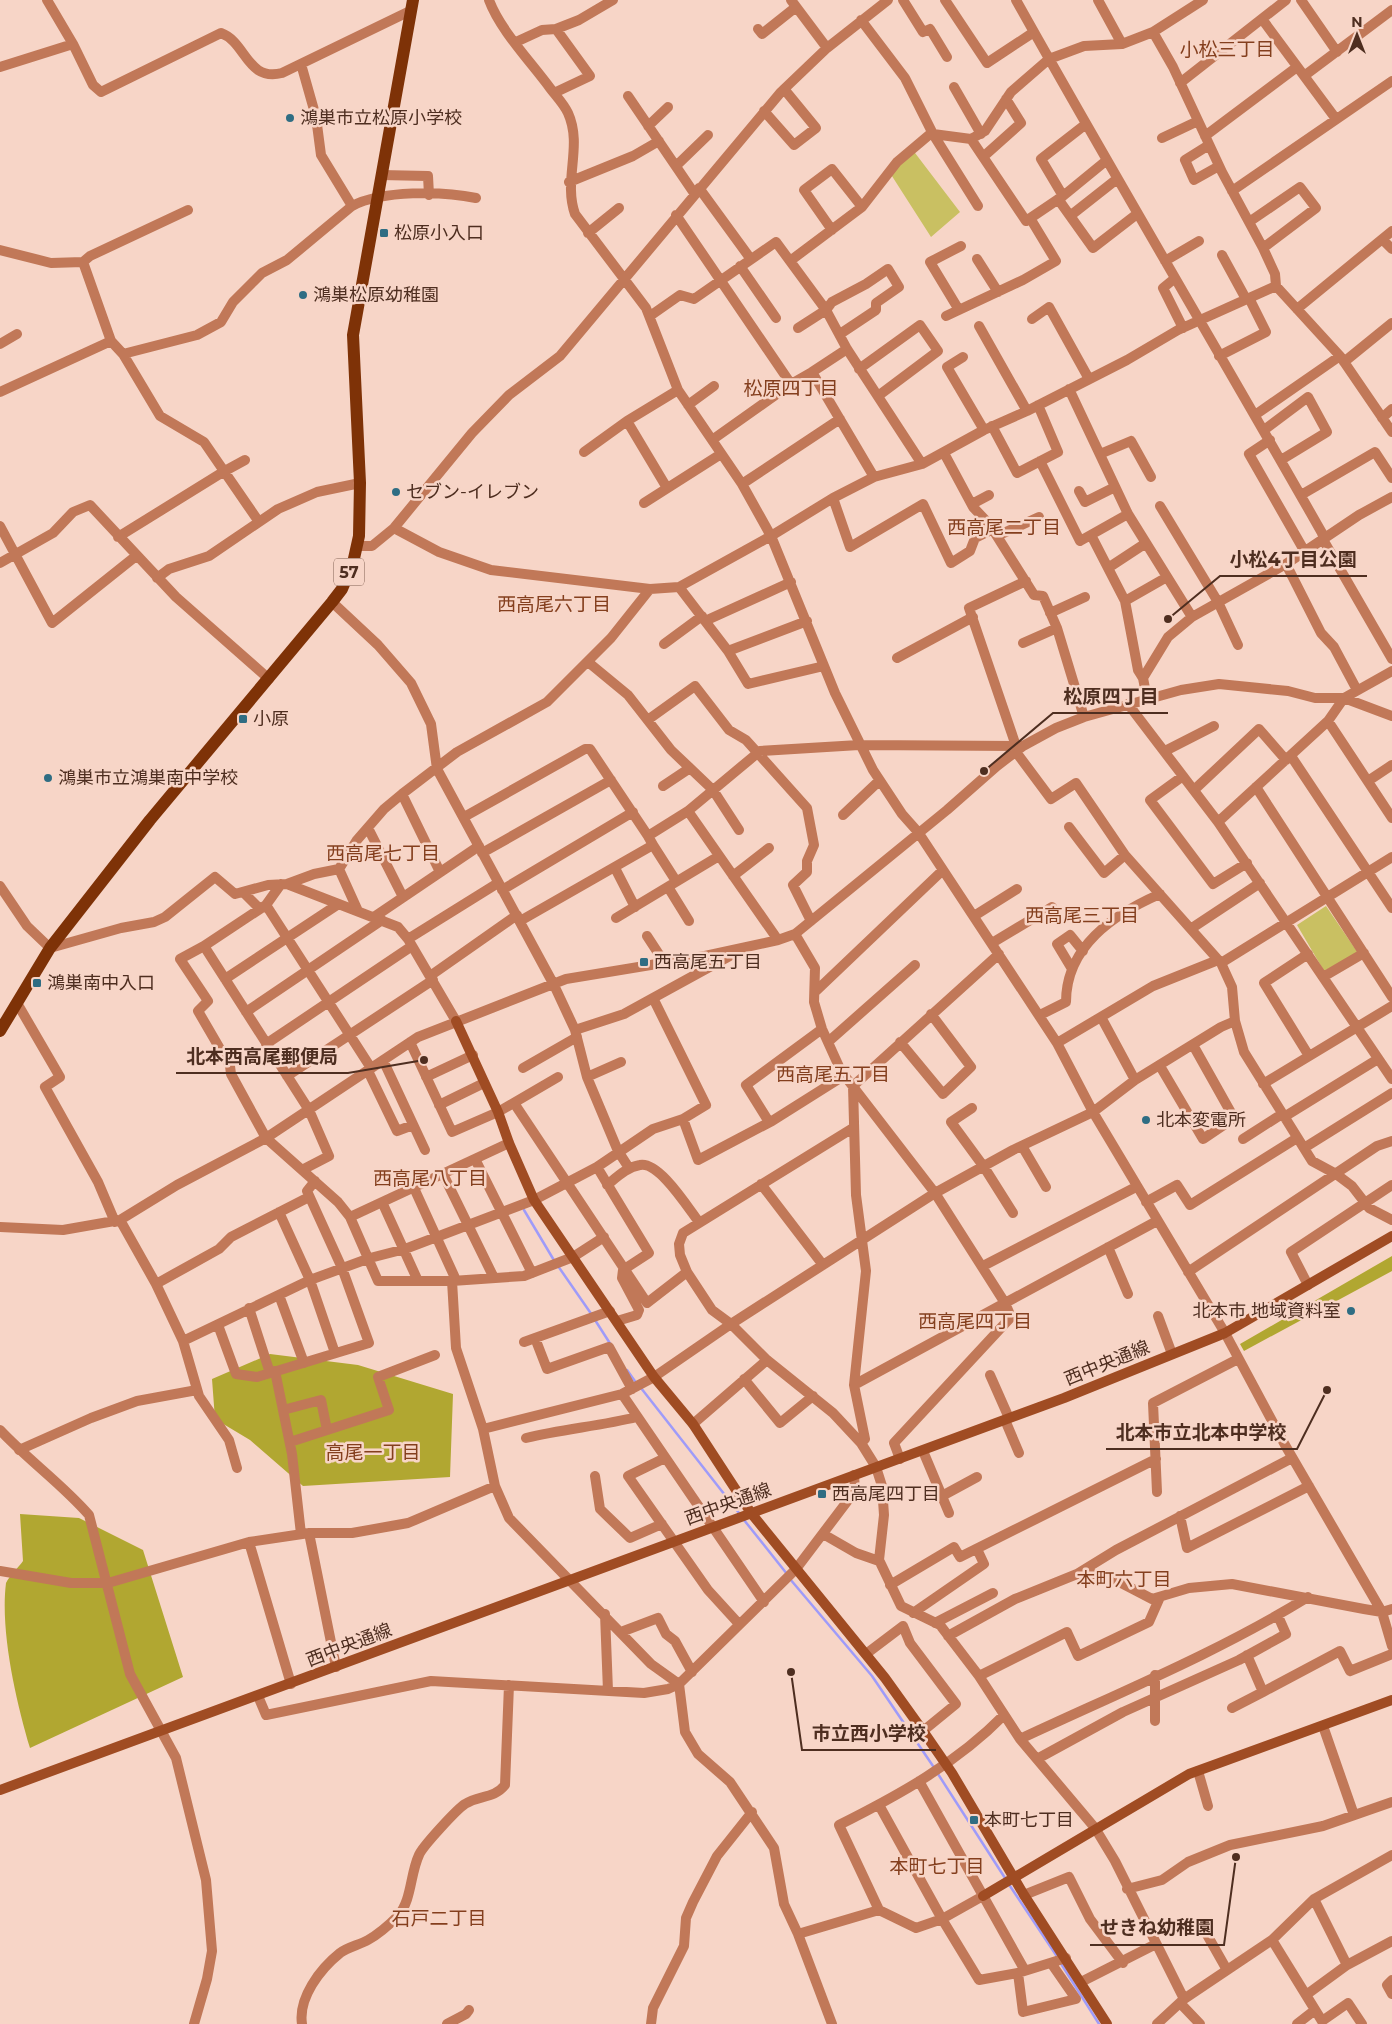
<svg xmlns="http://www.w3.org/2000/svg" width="1392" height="2024" viewBox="0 0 1392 2024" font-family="Montserrat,'Noto Sans JP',sans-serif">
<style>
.green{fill:#c9c062}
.forest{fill:#b1a731}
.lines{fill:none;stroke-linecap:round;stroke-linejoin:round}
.stream{stroke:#9f9bf9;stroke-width:2.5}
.street{stroke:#c17858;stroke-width:10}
.secondary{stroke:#a04c23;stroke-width:10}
.primary{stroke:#7e3207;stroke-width:12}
.poi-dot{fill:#2f6d83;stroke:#f7d5c7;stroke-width:2}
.labels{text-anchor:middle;stroke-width:5;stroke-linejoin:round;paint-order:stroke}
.shield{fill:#f7d5c7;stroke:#816052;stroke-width:1}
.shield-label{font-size:16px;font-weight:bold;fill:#4e2e20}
.poi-label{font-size:18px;fill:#4e2e20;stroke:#f7d5c7;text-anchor:start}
.street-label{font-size:18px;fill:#4e2e20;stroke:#f7d5c7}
.neighbourhood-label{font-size:19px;fill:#843f1e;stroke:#f7d5c7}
.leader{fill:none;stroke:#4e2e20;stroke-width:2}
.callout-dot{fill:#4e2e20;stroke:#f7d5c7;stroke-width:2}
.callout-label{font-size:19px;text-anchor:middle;font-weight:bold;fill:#4e2e20;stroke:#f7d5c7;stroke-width:5;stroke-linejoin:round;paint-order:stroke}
</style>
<rect width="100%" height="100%" fill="#f7d5c7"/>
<path class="green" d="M912,149L960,212L931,237L890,173Z
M1326,906L1358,953L1324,971L1297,925Z"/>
<path class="forest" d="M1392,1256V1271L1244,1351L1240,1344Z
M270,1354L358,1365L453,1394L450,1477L303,1486L250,1440L215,1419L212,1379Z
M20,1514L79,1518L143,1550L183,1677L30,1748C16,1701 0,1631 6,1583C10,1575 18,1568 23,1561Z"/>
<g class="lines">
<path class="stream" d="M524,1210L555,1262
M558,1266L592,1315
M595,1320L611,1345
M627,1370L637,1384
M641,1388L739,1513
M744,1520L787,1574
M790,1579L872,1676L935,1769
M938,1774L1005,1878
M1008,1883L1058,1958
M1060,1962L1099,2024"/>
<path class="street" d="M47,0L73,44L93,85L101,92L221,33C246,42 247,82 282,73L410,11
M489,0C500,30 531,62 550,88C556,96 564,104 568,113C583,146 563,180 575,214L646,308L678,390L742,484L771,536L835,693L873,770L902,814L918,832L1057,1043L1093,1112L1225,1333L1285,1445L1382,1612L1392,1646
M791,0L827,48
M903,0L923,32L930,29L947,57
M945,0L987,63L1034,32
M1016,0C1116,179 1221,355 1322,533L1325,543L1392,659
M1098,0L1122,44
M1301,0L1337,52
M1262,19L1336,119
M861,20L905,78L933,134L971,139L985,131L1011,92L1049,59L1084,46L1122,44L1153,32L1203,0
M556,29L579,20L613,0
M758,29L762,34L796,7
M1153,32L1173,67L1222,172L1263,248L1275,274L1276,286L1340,356L1392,432
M516,42L542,30L556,29L590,76L554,93
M301,64L316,117L321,155L352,206
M0,67L73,44
M1304,76L1392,10
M1180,83L1286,0
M954,87L981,134
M628,96L694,193
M764,111L794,145L816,128L784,89
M648,126L668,107
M1205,136L1297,67
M1162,138L1198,121
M971,139L1026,221L1063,196L1107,160
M1209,145L1185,160L1194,180L1219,166
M983,157L1021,123L1006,99
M676,166L708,135
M381,175L428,176L429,195
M569,182L633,156L659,141
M699,188L750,258
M1232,191L1392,81
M1063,196L1041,159L1086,124
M1058,199L1093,248L1137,214
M676,215L791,384L812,372L874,477
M1070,216L1117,179
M1249,222L1300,187L1316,208L1263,248
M832,230L804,190L832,169L862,207
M588,233L619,208
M1383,240L1392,249
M0,250L51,263L83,262
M1222,255L1246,299
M977,259L998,292
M790,261L862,207L897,162L929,135L933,134L978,206
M1165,261L1199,241
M740,266L776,318
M1174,279L1163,288L1183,328
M1297,309L1392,231
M959,310L930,262L961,246
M650,316L680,295L694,299L776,242L826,310L847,349L922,464
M946,316L1023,280L1056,261L1030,218
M1032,319L1049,307L1089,379
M979,326L1027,411
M798,328L826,310L832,302L866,284L888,269L899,287L876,303V310L840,334
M111,341L83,262L90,256L188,210
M0,344L17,334
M123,354L197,335L221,322L233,302L262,273L287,260L352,206C382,190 443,191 476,198
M1219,356L1266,332L1249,298
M963,357L947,367L984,430
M1344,362L1392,323
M859,369L920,325L938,351L878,396
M812,372L847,349
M1069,389L1128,514L1192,617
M0,392L111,341L123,354L160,416L204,442L259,522
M688,405L714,386
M1255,415L1340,356
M1382,418L1392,409
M627,421L667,488
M992,426L1017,473L1058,452L1038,405
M1264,430L1308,397L1327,432L1281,460
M712,440L791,384
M1270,440L1249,454L1305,552
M584,452L627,421L678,390
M944,453L973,507L990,525L1034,595L1043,596L1057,628L1084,717
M1100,454L1131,441L1151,477
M1040,461L1080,541L1128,514
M742,484L840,419
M1079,491L1085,502L1115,487
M1301,495L1375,452L1392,478
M833,498L850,547L923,504L951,563L970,551L975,538L993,529
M644,503L721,454
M972,504L989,495
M1160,506L1218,602L1238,645
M0,526L52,623L136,556
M394,528L439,552L491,570L650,589L679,587L771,536L833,498L874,477L922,464L984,430L1027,411L1127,360L1178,330L1276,286
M1091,535L1125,601L1138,670L1143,678
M997,536L1039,517
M118,537L223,472L245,460
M357,546H372L394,528L472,433L509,395L560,356L781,92L827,48L888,0
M0,563L53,533L73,512L90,505L176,597L269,679
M1286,564L1321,633L1334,647L1357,690
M1108,568L1146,543
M157,578L169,569L209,556L278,509L317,492L360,483
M679,587L728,651L748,684L824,666
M1125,601L1167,577
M332,602L378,645L411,683L431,724L437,769L554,985L575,1030L587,1077L618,1151L629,1168
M1050,613L1085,597
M705,621L791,582
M1023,643L1057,628
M664,644L702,616
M728,651L807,621
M897,658L973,617
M588,662L628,695L671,750L713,790L739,830
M1147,699L1143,678L1168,637L1192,617L1286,564L1359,515L1392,497
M1128,704L1218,822L1392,1079
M649,719L695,686L729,730L746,740L807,808L814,845L807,861V872L793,885L811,921
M1328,721L1392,818
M1016,746L969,608L1026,581
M1165,751L1214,726
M1016,752L1051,799L1076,783L1125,855L1221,963L1232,987L1235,1021L1244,1052L1312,1161L1336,1174L1352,1186L1369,1208L1392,1220
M1291,756L1392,908
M1183,776L1150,800L1213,884L1247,863
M1368,781L1392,765
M663,786L690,768
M1256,787L1392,997
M1194,790L1259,729L1286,760
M402,794L440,872
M688,811L760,751L859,745L1023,746
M843,815L879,781
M464,817L585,749H590L648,836L653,845L520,921
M1218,822L1328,721L1344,698L1392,671
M1069,827L1104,873L1125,855
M368,828L403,897
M648,836L688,811L778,940
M653,845L676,881
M482,853L611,780
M615,868L635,907
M339,869L358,911
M733,876L769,848
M281,884L266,905L204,946L309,1110L329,1156L302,1170
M287,884L398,927L408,939L456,1021
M0,886L27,926L50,948L121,928L154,922L165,917L215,877L235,894L268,885L287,884L314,874L339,869L357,840L384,809L402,794L457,752L547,702L611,638L650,589
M668,887L689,921
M502,890L633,812
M243,892L259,908
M266,905L371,1068
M974,916L1017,889
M374,917L479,846
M616,918L719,856
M1192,928L1260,883
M795,934L815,968L814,1002L822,1029L841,1071L935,1193L1005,1303L1157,1221
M647,936L664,962
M408,939L498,883
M992,943L1052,907
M204,946L180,959L208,1001L198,1011L230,1066L231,1074L266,1138L338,1202L350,1217L378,1281H452L524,1276L573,1257L604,1237
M1308,954L1264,983L1309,1056
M1221,963L1392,857
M1072,969L1057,944L1070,935L1083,951
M430,976L517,915
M1323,977L1364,953
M225,979L337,905
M815,992L943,870
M17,1003L60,1077L45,1087L98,1182L115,1222
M246,1012L382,920
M1040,1015L1066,1002C1066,946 1114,914 1160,894
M1101,1017L1135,1080
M575,1030L624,1014L735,953
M410,1042L452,1132L498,1112L558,1077
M828,1042L915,965
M900,1042L943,1094L971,1067L931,1014
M1057,1043L1153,986L1218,960
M266,1044L412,946
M383,1060L425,1150
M1160,1066L1203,1139L1234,1118L1193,1045
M523,1068L577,1037
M368,1071L397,1131L413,1125
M287,1076L433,980
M426,1077L473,1055
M587,1077L621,1062
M1263,1084L1392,1006
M514,1103L647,1303L687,1272
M439,1105L484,1083
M972,1108L951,1122L984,1167L1013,1213
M1284,1117L1378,1059
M683,1119L698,1160L772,1121L845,1075
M769,1122L746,1085L822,1029
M853,1128L683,1233L679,1244L680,1255L687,1272L712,1310L731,1324L767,1360L833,1413L861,1443L876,1467L882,1486L884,1515L879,1560L901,1606L940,1625L979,1676L1020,1739L1095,1828L1115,1861L1184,1999
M1243,1139L1282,1114
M1022,1146L1046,1187
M1304,1148L1392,1093
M475,1159L532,1273
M597,1167L653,1129L683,1119L706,1105L653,998
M443,1174L494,1278
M761,1184L823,1265
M607,1185C617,1177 627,1167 640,1165C659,1161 688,1208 699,1222
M414,1188L456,1280
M382,1202L418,1281
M1146,1202L1177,1185L1190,1205L1297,1138
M279,1212L310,1280L335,1353
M350,1217L509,1143
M120,1220L156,1284L183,1341L199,1396L229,1440L237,1468
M0,1227L63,1230L120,1220L177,1185L266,1138L418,1037L566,979L705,956L778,940L795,934L947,810L997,766L1023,746L1056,728L1084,717L1181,690L1219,684L1288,691L1315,698H1344L1392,716
M1108,1247L1128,1294
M983,1266L1136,1187
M1188,1272L1377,1146L1392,1141
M452,1281L456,1348L483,1429L495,1486L509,1518L651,1664L679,1684L685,1732L698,1754L730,1782L774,1848L784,1904L798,1934L832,2024
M156,1284L219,1249L231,1237L309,1197
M1308,1285L1291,1252L1392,1185
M279,1295L304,1363
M249,1308L270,1373
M1158,1316L1172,1354
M218,1325L236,1374L257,1377L369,1343L342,1268L307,1191L315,1181
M535,1338L547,1369L609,1347L632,1389
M183,1341L310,1280L370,1258L405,1249L534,1200L597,1167L649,1253L623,1270L622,1278L639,1310L637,1315L617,1321
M524,1342L610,1311
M275,1371L292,1454L301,1534
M990,1375L1009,1418
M744,1379L780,1423L813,1396
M854,1385L1005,1303L1011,1317L894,1443L900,1459
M622,1394L764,1602
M283,1410L321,1400L327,1430
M1005,1420L1019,1453
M693,1424L767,1360
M483,1429L622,1394L654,1377L731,1324L935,1193L1013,1150L1093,1112L1135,1080L1221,1027L1235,1021
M0,1430C28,1460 62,1484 89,1515L130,1674L176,1758L206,1880L212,1951L207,1979L194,2024
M526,1438C563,1429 600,1426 637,1417
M290,1442L389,1410L378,1377L435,1355
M861,1443L865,1439L854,1385L866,1271L856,1195L853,1086L999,954
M19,1450L91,1418L137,1401L197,1390
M923,1451L949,1513
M665,1458L628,1476L708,1590L739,1624
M595,1476L600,1509L630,1538L662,1524
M1157,1492L1153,1403L1238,1359
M942,1496L977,1477
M1180,1516L1187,1548L1309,1486
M309,1533L336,1667
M823,1534L856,1553L879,1561
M249,1542L291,1684
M0,1571L71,1583H108L249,1542L309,1533H352L408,1523L495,1486
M1077,1574H1104L1152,1599L1189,1588L1232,1584L1364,1609L1382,1612L1392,1609
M890,1585L954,1547L960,1557L1156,1459
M913,1613L984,1564L977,1549
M605,1614L608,1691
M935,1623L993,1593
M621,1632L658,1618L666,1634L675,1641L692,1672
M948,1636L1015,1599L1077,1574L1116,1550L1292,1458
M866,1654L903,1626L910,1643L956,1704L923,1731
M979,1676L1067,1632L1078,1656L1149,1622L1160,1597
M1263,1692L1340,1651L1350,1671L1392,1654
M258,1696L266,1715L431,1681L644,1693L668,1689L679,1684L796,1569L855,1491L854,1475
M1232,1708L1263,1692L1247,1655
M1155,1721V1675
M1323,1726L1354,1815
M1020,1739C1116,1694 1217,1653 1308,1597
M1037,1759L1123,1712L1239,1660L1286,1634L1278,1616
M1198,1771L1208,1806
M919,1781L1024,1969
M879,1805L942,1919L979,1980L1018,1973L1066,1958
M1127,1889L1162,1880L1188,1862L1230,1845L1323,1826L1392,1802
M1024,1895L1069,1877L1090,1919L1123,1963
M983,1896L942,1919L916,1928L879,1910L839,1825C899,1795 957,1763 1004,1715
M1314,1899L1347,1965
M1206,1933L1227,1970
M798,1934L879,1910
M1272,1940L1322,2021L1348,2003L1362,2024
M1018,1973L1023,2012L1076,1999L1051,1963
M1392,1980L1387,1985L1392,1994
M1081,1982L1156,1944
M1306,1995L1347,1965L1392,1941
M1180,2003L1200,2024
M302,2024C298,1998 320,1969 340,1953C348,1947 359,1945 368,1940C377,1935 390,1924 398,1916C412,1900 410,1874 419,1855C422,1847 457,1809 465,1804C478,1795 494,1799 505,1785L509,1685
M447,2024L466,2014L469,2010
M651,2024L653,2008L684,1946L686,1918L693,1902L717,1856L752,1812
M1157,2024L1184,1999L1272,1940L1314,1899L1392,1855
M1297,2024L1315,2010"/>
<path class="secondary" d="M456,1021L498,1112L509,1143L534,1200L654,1377L693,1424L751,1513L885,1678L923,1731L952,1773L1024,1895L1107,2024
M0,1790L1064,1398L1225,1333L1392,1236
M983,1896L1189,1774L1392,1700"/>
<path class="primary" d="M0,1031L50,948L150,820L332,602L342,589L353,563L359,536L360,483L353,335L413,0"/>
</g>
<g class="poi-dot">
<circle cx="290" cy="118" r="5"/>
<rect x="379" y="228" width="10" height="10" rx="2.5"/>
<circle cx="303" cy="295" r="5"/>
<circle cx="396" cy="492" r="5"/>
<rect x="238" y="714" width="10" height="10" rx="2.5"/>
<circle cx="48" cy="778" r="5"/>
<rect x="639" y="957" width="10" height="10" rx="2.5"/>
<rect x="32" y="978" width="10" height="10" rx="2.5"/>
<circle cx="1146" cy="1120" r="5"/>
<circle cx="1351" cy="1311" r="5"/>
<rect x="817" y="1489" width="10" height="10" rx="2.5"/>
<rect x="969" y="1815" width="10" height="10" rx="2.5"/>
</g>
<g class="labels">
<rect class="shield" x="334" y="558.5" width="30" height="27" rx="4"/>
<g class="shield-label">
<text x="349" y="578">57</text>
</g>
<g class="poi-label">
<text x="300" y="124">鴻巣市立松原小学校</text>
<text x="394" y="239">松原小入口</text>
<text x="313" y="301">鴻巣松原幼稚園</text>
<text x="406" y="498">セブン-イレブン</text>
<text x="253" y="725">小原</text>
<text x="58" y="784">鴻巣市立鴻巣南中学校</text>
<text x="654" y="968">西高尾五丁目</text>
<text x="47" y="989">鴻巣南中入口</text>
<text x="1156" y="1126">北本変電所</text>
<text x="1341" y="1317" text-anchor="end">北本市 地域資料室</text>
<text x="832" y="1500">西高尾四丁目</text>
<text x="984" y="1826">本町七丁目</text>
</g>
<g class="street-label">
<text transform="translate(1107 1363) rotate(-22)" y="6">西中央通線</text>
<text transform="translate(728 1504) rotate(-20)" y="6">西中央通線</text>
<text transform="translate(349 1645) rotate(-21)" y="6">西中央通線</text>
</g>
<g class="neighbourhood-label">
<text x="1227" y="56">小松三丁目</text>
<text x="791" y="395">松原四丁目</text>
<text x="1004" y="534">西高尾二丁目</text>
<text x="554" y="611">西高尾六丁目</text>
<text x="383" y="860">西高尾七丁目</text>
<text x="1082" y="922">西高尾三丁目</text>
<text x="833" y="1081">西高尾五丁目</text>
<text x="430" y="1185">西高尾八丁目</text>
<text x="975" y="1328">西高尾四丁目</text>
<text x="373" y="1459">高尾一丁目</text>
<text x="1124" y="1586">本町六丁目</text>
<text x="937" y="1873">本町七丁目</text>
<text x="439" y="1925">石戸二丁目</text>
</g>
</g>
<path class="leader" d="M1168 619L1220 576H1367M984 771L1053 713H1168M424 1060L348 1073H176M1327 1390L1297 1449H1106M791 1672L802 1750H936M1236 1857L1224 1945H1090"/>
<g class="callout-dot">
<circle cx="1168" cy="619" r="5"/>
<circle cx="984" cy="771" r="5"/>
<circle cx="424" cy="1060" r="5"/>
<circle cx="1327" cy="1390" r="5"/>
<circle cx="791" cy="1672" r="5"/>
<circle cx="1236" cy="1857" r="5"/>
</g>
<g class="callout-label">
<text x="1293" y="566">小松4丁目公園</text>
<text x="1111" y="703">松原四丁目</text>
<text x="262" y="1063">北本西高尾郵便局</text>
<text x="1201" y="1439">北本市立北本中学校</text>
<text x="869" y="1740">市立西小学校</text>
<text x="1157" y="1934">せきね幼稚園</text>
</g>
<g transform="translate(1357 35)" stroke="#f7d5c7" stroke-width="4" paint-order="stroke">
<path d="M0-4L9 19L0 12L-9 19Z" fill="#4e2e20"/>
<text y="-8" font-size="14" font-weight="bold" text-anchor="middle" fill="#4e2e20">N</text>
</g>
</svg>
